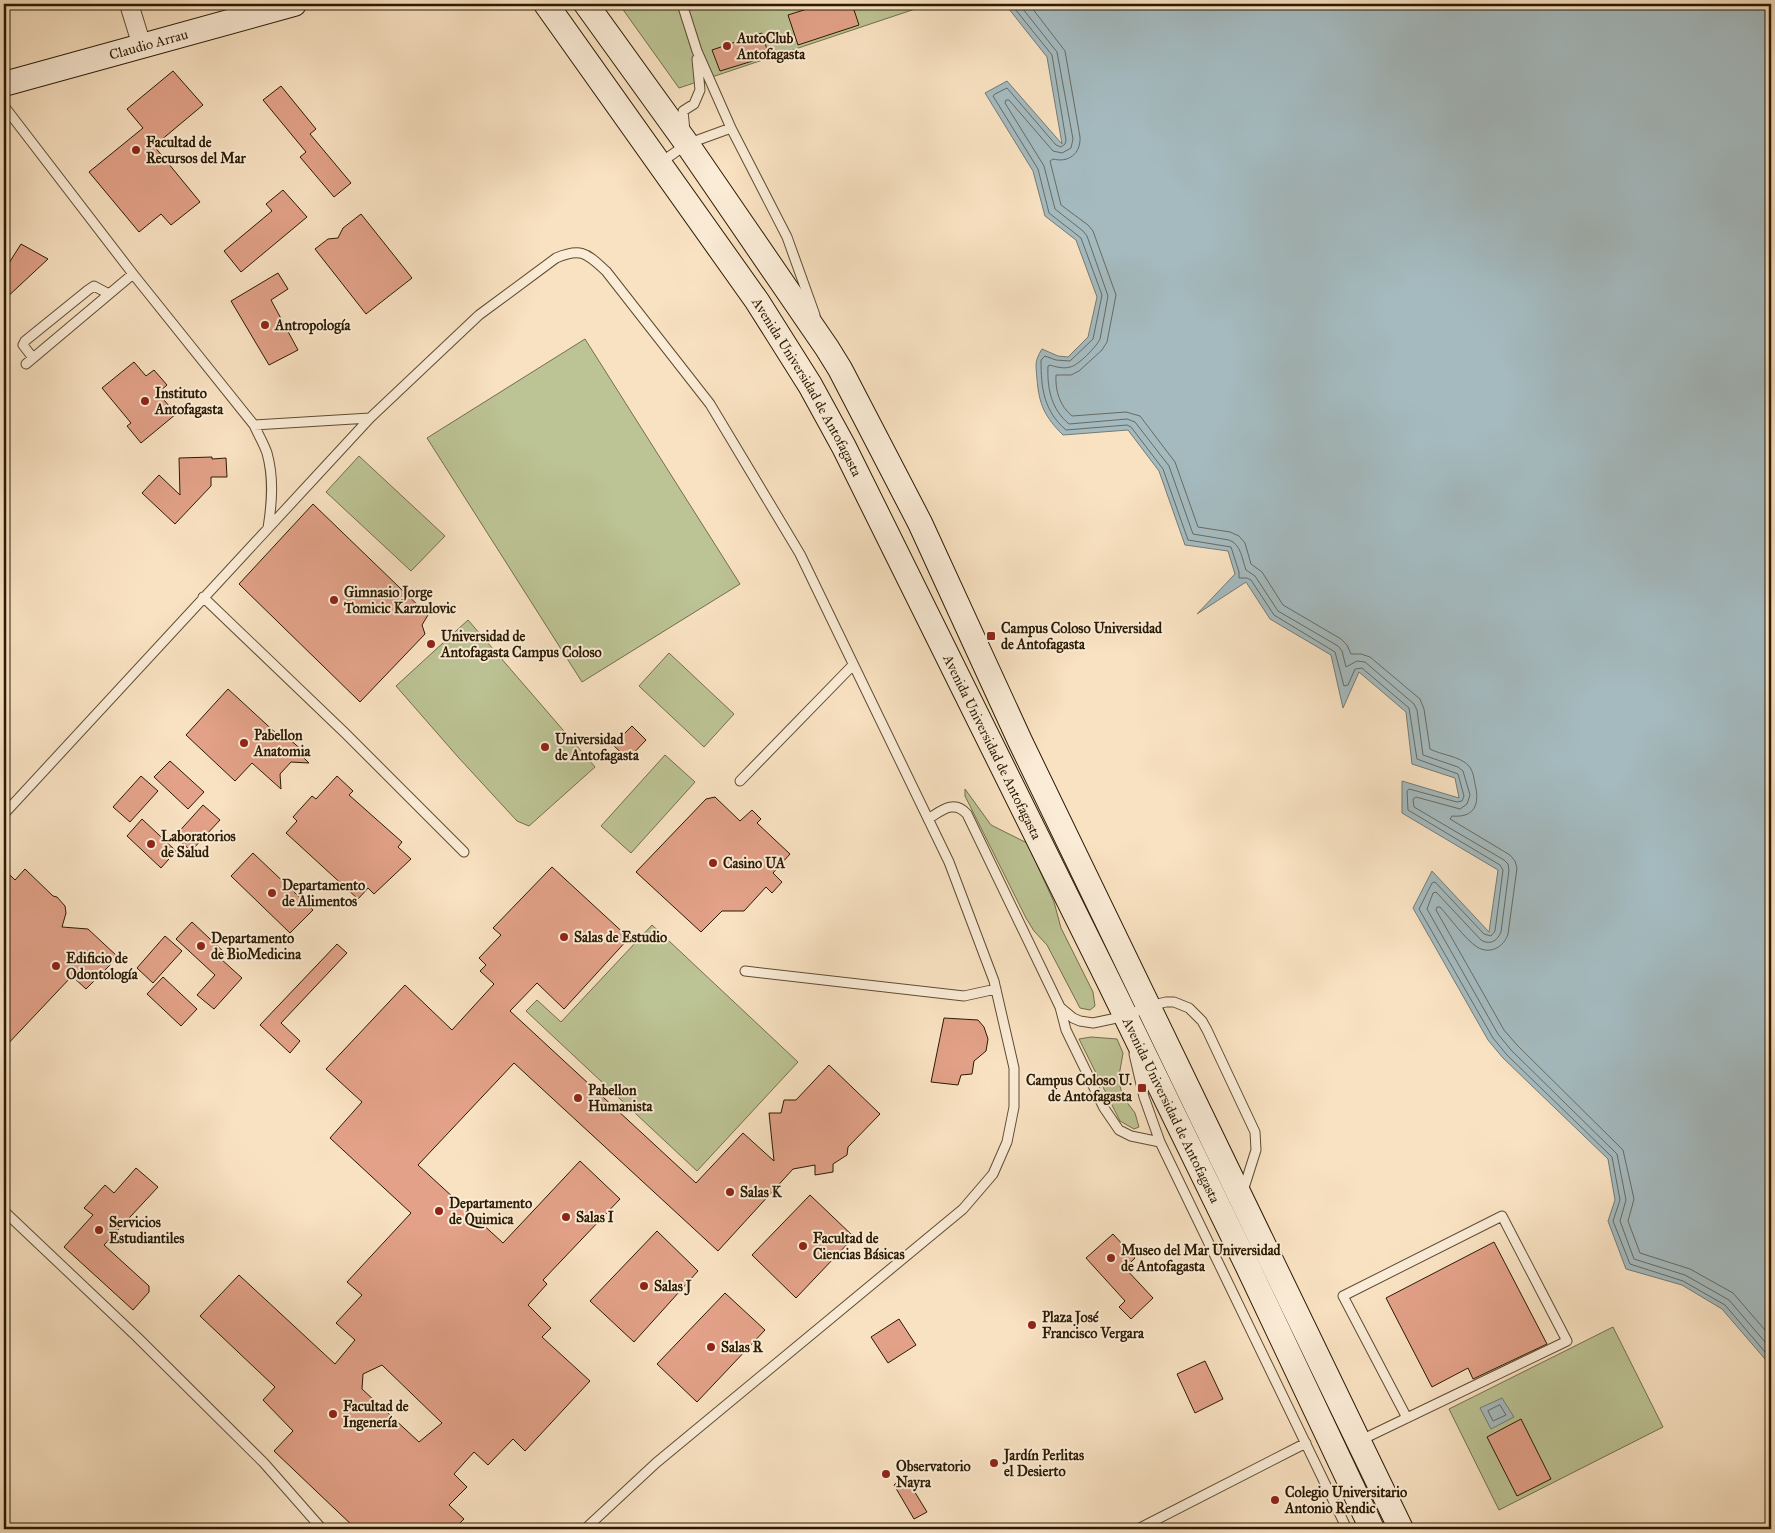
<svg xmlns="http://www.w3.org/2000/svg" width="1775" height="1533" viewBox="0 0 1775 1533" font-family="'IM FELL Great Primer',serif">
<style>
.green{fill:#bcc394;stroke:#746e4b}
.water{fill:#a4babf;stroke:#747a73}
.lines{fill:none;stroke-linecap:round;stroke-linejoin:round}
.shore{stroke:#686a60;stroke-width:1}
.building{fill:#e2a188;stroke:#2b1a02;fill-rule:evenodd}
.lane-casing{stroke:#5e4c32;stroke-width:11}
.street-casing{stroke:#5e4c32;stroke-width:20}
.secondary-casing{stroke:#2b1a02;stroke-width:26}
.lane{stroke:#fbecd7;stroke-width:9}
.street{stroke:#fbecd7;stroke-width:18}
.secondary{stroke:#fbecd7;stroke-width:24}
.poi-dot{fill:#8f2418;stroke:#fbecd7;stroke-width:2}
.labels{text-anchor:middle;stroke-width:4;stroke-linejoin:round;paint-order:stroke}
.poi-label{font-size:14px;font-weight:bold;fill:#2b1a02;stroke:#fbecd7;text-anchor:start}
.street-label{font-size:14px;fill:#2b1a02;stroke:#fbecd7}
</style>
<rect width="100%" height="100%" fill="#f9e2c2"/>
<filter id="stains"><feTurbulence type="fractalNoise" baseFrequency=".004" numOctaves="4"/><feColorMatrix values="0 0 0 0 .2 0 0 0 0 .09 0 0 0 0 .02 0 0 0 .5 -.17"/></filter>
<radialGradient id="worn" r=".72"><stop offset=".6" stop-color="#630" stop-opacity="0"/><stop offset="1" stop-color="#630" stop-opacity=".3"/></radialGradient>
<path class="green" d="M619,4H930L679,88Z
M585,339L740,584L582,682L427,438Z
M359,456L445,536L411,571L326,492Z
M468,620L595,767L529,826L517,821L458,757L396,686Z
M669,653L734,714L704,747L639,686Z
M665,755L695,782L631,853L601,826Z
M965,789L991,825L1027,843L1054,902L1061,928L1093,992L1095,1006L1090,1010L1080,1008L1047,945L1034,931L1026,918L965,796Z
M652,925L798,1062L697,1171L526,1011L537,1000L561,1022Z
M1091,1037L1117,1039L1123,1053L1119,1076L1120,1086L1123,1097L1135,1113L1139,1127L1134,1129L1120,1121L1079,1039Z
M1613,1327L1663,1427L1499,1510L1449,1409Z"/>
<path class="water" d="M1005,4H1771V1370L1765,1359L1722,1309L1682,1285L1626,1269L1608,1221L1615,1200L1608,1159L1503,1058L1488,1040L1413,908L1432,871L1489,932L1498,870L1402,813V781L1459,798L1455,778L1412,764L1406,712L1359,672L1343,708L1331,655L1270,619L1246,582L1197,614L1235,574L1228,551L1185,545L1159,471L1128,430L1063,435C1045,417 1039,405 1037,379C1036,365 1034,362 1042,349L1058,356L1068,357L1088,337L1097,297L1076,240L1045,216L1033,171L985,93L1007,81L1062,144L1047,57Z
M1502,1398L1514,1417L1491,1429L1480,1408Z"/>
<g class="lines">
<path class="shore" d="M1011,4L1052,55L1066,140L1065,144L1061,147L1056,145L1007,88L995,94L993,96L1038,169L1049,213L1081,238L1102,295L1093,339L1070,361L1056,360L1045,356L1041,360C1041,389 1044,411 1066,430L1127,425L1131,427L1163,469L1188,540L1231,547L1239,572V578H1247L1251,580L1274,615L1335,652L1344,686L1348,685L1355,669L1362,668L1409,708L1417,759L1458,774L1464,796L1462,801L1457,802L1409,789L1407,791L1408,810L1500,865L1503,870L1495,931L1491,936L1484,934L1435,882L1432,883L1419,909L1493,1038L1507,1055L1612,1157L1620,1200L1613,1221L1630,1264L1683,1281L1725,1305L1771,1359
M1019,4L1057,52L1073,139L1071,148L1062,153L1053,151L1009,100H1006L1005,103L1044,166L1055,209L1083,231L1087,236L1108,296L1100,339C1097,346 1078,366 1070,367C1064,369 1056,367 1050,365L1048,366C1047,388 1051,409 1069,424L1127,419L1135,422L1169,466L1193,534L1229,540C1241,544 1242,559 1246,570L1255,576L1278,611L1338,646L1342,651L1346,667L1357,661L1365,662L1414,704L1417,710L1423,755L1458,767L1463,771L1470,795L1467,804L1460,809L1416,797L1413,799L1414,807L1504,860L1508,864L1509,870L1501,932C1497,942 1489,945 1481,940L1436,892L1433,893L1427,909L1498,1034L1511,1050L1617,1154L1626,1200L1620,1221L1634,1259L1685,1275L1729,1300L1771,1349
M1029,4L1065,51L1080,137C1081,154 1068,163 1053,159L1050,161L1061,205L1088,225L1093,231L1116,295L1107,342L1102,350L1079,371L1071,375H1056C1055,391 1060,406 1072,416L1126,412L1140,416L1175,462L1198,527L1230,532L1239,536L1245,543L1251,564L1262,572L1283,605L1341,639L1347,645L1351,654H1361L1370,657L1420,699L1424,709L1430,749C1441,755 1460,756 1469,766C1473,771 1474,778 1475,784C1480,804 1475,818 1452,816L1450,819L1510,855L1515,861L1517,868L1508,934C1504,947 1490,955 1477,947C1465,939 1450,918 1440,907H1437L1436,910L1504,1030L1517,1045L1623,1150L1634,1199L1628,1221L1640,1253L1690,1269L1733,1293L1771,1337
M1500,1405L1506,1415L1493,1421L1488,1411Z"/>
</g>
<path class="building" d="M823,4H852L859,25L798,45L788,15Z
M762,33L769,56L720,71L712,50Z
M173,71L203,105L154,146L200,202L171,225L161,214L139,232L89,172L143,128L127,109Z
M281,86L316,129L310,134L351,183L334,197L300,157L306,152L263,100Z
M283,190L307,217L241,272L224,251L272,211L266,204Z
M361,214L412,278L366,314L315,249L328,239L338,238L343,228Z
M21,244L48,259L4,300V271Z
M278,273L288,289L271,300L298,350L269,365L231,301Z
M134,362L146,376L154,370L167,385L158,393L176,414L141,443L127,426L131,423L102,388Z
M212,457V459L226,458L227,477H211V486L175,524L142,493L159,475L180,495L179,458Z
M313,504L428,615L422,625L425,634L360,702L239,584Z
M228,689L278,735L281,732L303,751L300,754L309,763L291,762L280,774L281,789L252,763L235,781L186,735Z
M632,726L646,740L628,759L613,745Z
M170,761L204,792L188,809L154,777Z
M141,776L158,791L130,822L113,807Z
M337,776L353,791L349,795L402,842L398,847L411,859L374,894L368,888L358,899L286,833L297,821L293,817L312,796L316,799Z
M715,797L740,821L752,810L761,819L757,823L790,854L773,873L782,882L772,893L766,887L744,911H722L701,932L636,872L706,799Z
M203,805L220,820L191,851L175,836Z
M142,819L176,851L161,868L127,836Z
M253,853L313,910L290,933L231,876Z
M552,867L629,938L564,1009L537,983L510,1011L696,1183L743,1133L774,1161L769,1113H781L784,1100H796L829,1065L880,1114L848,1147L847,1155L833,1164V1172L815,1175V1165L793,1169L718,1251L514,1063L418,1165L503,1243L580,1161L620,1199L543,1280L547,1284L528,1305L551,1328L542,1337L590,1381L525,1451L513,1439L488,1465L474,1452L454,1474L467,1487L449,1505L464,1519L454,1529H356L274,1451L293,1431L263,1400L275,1387L200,1316L239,1275L335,1364L355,1340L336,1323L362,1295L347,1282L411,1213L330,1138L362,1102L326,1069L405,985L452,1030L494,984L480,971L486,965L479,958L501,935L493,928ZM382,1365L442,1423L419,1442L362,1389L363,1374Z
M4,869L15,880L25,869L53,896L57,897L65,906L66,913L62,927L88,929L118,957L86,989L72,976L4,1048Z
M192,922L226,954L221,959L242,978L214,1009L197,995L215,975L176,939Z
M165,936L182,951L153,983L137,968Z
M337,944L347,953L281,1023L300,1041L290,1053L260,1025Z
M163,977L197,1009L181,1026L147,994Z
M944,1018L978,1020L984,1027L988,1039L986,1051L974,1061L972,1074L961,1075L958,1085L931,1082Z
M136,1168L158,1187L104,1245L149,1286V1292L133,1310L64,1247L93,1215L84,1208L105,1185L114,1193Z
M810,1195L854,1237L796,1298L752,1255Z
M657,1231L698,1271L634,1342L590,1301Z
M1113,1234L1135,1258L1125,1268L1153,1298L1131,1319L1119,1307L1125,1301L1086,1258Z
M1494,1242L1547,1344L1473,1379L1468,1368L1432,1387L1386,1298Z
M725,1293L765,1330L697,1402L657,1364Z
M899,1319L916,1345L888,1363L871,1337Z
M1205,1361L1223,1399L1195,1413L1177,1374Z
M1521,1419L1551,1479L1517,1496L1487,1437Z
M905,1476L927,1512L914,1519L894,1485Z"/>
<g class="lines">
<defs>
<path id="lane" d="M682,4L697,51L731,128L787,237L815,315
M4,106L133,274L254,425C258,434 264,444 267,453C274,478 272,503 268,528
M685,131L683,111L694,104L700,90L697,59
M660,163L687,144L731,128
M33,358L23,345L25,341L88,290L94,286L109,294
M26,364L133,274
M254,425L370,418
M203,597L345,733L464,852
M740,781L853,665
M4,814L370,418L479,315L556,258C582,247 587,254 606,271L710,404L800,554L949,862L994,981L1014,1068V1107L1007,1142L993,1174L963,1209L656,1463L585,1529
M928,819C941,811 954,799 967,814L1060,1007L1066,1030L1104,1108L1119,1130L1131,1136L1160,1142
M745,971L964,996L996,989
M1061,1008L1073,1018L1080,1021L1093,1023L1126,1016L1149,1006L1166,1002H1174L1189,1008L1202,1021L1207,1030L1255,1132L1256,1150L1243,1191
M1134,1054L1144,1097L1160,1142L1347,1529
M4,1211L137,1337L264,1463L322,1529
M1359,1441L1567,1341L1502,1216L1343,1296L1407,1418
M1138,1529L1306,1443"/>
<path id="street" d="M129,4L142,46"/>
<g id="secondary">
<path id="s1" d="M546,4L757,301L810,385L844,447L1110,984L1248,1267L1372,1529"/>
<path d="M586,4L687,144L827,348L840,369L920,523L1020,741L1401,1529"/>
<path id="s2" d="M4,84L294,4"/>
</g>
</defs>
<use href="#lane" class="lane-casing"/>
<use href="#street" class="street-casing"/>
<use href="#secondary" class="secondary-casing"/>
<use href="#lane" class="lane"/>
<use href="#street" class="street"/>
<use href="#secondary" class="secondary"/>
</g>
<g class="poi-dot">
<circle cx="727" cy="46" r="5"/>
<circle cx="136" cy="150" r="5"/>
<circle cx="265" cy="325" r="5"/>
<circle cx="145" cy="401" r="5"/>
<circle cx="334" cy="600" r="5"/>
<rect x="986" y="631" width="10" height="10" rx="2.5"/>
<circle cx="431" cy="644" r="5"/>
<circle cx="244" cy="743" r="5"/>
<circle cx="545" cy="747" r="5"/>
<circle cx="151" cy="844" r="5"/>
<circle cx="713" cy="863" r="5"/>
<circle cx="272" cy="893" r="5"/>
<circle cx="564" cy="937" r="5"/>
<circle cx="201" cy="946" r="5"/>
<circle cx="56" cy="966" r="5"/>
<rect x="1137" y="1083" width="10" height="10" rx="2.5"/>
<circle cx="578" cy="1098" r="5"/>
<circle cx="730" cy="1192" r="5"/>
<circle cx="439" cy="1211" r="5"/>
<circle cx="566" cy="1217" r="5"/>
<circle cx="99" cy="1230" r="5"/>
<circle cx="803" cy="1246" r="5"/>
<circle cx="1111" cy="1258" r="5"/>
<circle cx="644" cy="1286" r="5"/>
<circle cx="1032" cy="1325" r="5"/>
<circle cx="711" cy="1347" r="5"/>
<circle cx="333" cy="1414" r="5"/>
<circle cx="994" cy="1463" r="5"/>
<circle cx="886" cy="1474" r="5"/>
<circle cx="1275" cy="1500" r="5"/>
</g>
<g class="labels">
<g class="poi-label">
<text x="737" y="43">AutoClub<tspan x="737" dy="16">Antofagasta</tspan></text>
<text x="146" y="147">Facultad de<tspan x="146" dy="16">Recursos del Mar</tspan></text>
<text x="275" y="330">Antropología</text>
<text x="155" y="398">Instituto<tspan x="155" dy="16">Antofagasta</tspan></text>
<text x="344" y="597">Gimnasio Jorge<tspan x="344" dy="16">Tomicic Karzulovic</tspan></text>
<text x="1001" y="633">Campus Coloso Universidad<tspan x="1001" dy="16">de Antofagasta</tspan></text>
<text x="441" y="641">Universidad de<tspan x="441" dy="16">Antofagasta Campus Coloso</tspan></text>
<text x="254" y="740">Pabellon<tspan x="254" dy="16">Anatomia</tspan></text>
<text x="555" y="744">Universidad<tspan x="555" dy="16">de Antofagasta</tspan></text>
<text x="161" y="841">Laboratorios<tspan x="161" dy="16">de Salud</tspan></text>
<text x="723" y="868">Casino UA</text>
<text x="282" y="890">Departamento<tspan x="282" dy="16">de Alimentos</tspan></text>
<text x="574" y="942">Salas de Estudio</text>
<text x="211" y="943">Departamento<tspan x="211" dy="16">de BioMedicina</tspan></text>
<text x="66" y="963">Edificio de<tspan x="66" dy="16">Odontología</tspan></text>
<text x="1132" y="1085" text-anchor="end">Campus Coloso U.<tspan x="1132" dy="16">de Antofagasta</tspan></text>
<text x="588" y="1095">Pabellon<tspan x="588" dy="16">Humanista</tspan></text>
<text x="740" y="1197">Salas K</text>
<text x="449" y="1208">Departamento<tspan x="449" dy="16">de Quimica</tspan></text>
<text x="576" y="1222">Salas I</text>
<text x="109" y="1227">Servicios<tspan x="109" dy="16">Estudiantiles</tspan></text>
<text x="813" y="1243">Facultad de<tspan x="813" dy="16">Ciencias Básicas</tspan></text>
<text x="1121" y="1255">Museo del Mar Universidad<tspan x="1121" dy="16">de Antofagasta</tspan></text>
<text x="654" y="1291">Salas J</text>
<text x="1042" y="1322">Plaza José<tspan x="1042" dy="16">Francisco Vergara</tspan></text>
<text x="721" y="1352">Salas R</text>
<text x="343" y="1411">Facultad de<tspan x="343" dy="16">Ingenería</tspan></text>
<text x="1004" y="1460">Jardín Perlitas<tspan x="1004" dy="16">el Desierto</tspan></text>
<text x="896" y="1471">Observatorio<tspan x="896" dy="16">Nayra</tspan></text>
<text x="1285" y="1497">Colegio Universitario<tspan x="1285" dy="16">Antonio Rendic</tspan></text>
</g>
<g class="street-label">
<text dy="5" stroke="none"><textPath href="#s2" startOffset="150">Claudio Arrau</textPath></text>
<text dy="5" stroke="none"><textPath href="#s1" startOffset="464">Avenida Universidad de Antofagasta</textPath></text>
<text dy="5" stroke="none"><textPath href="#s1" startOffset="869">Avenida Universidad de Antofagasta</textPath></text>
<text dy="5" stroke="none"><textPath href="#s1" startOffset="1274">Avenida Universidad de Antofagasta</textPath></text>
</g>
</g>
<rect width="1775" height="1533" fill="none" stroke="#f9e2c2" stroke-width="20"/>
<rect x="5" y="5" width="1765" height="1523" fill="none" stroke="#2b1a02" stroke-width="2.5"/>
<rect x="10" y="10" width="1755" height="1513" fill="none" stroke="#2b1a02"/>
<rect width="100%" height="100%" filter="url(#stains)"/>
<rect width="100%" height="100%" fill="url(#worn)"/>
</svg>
